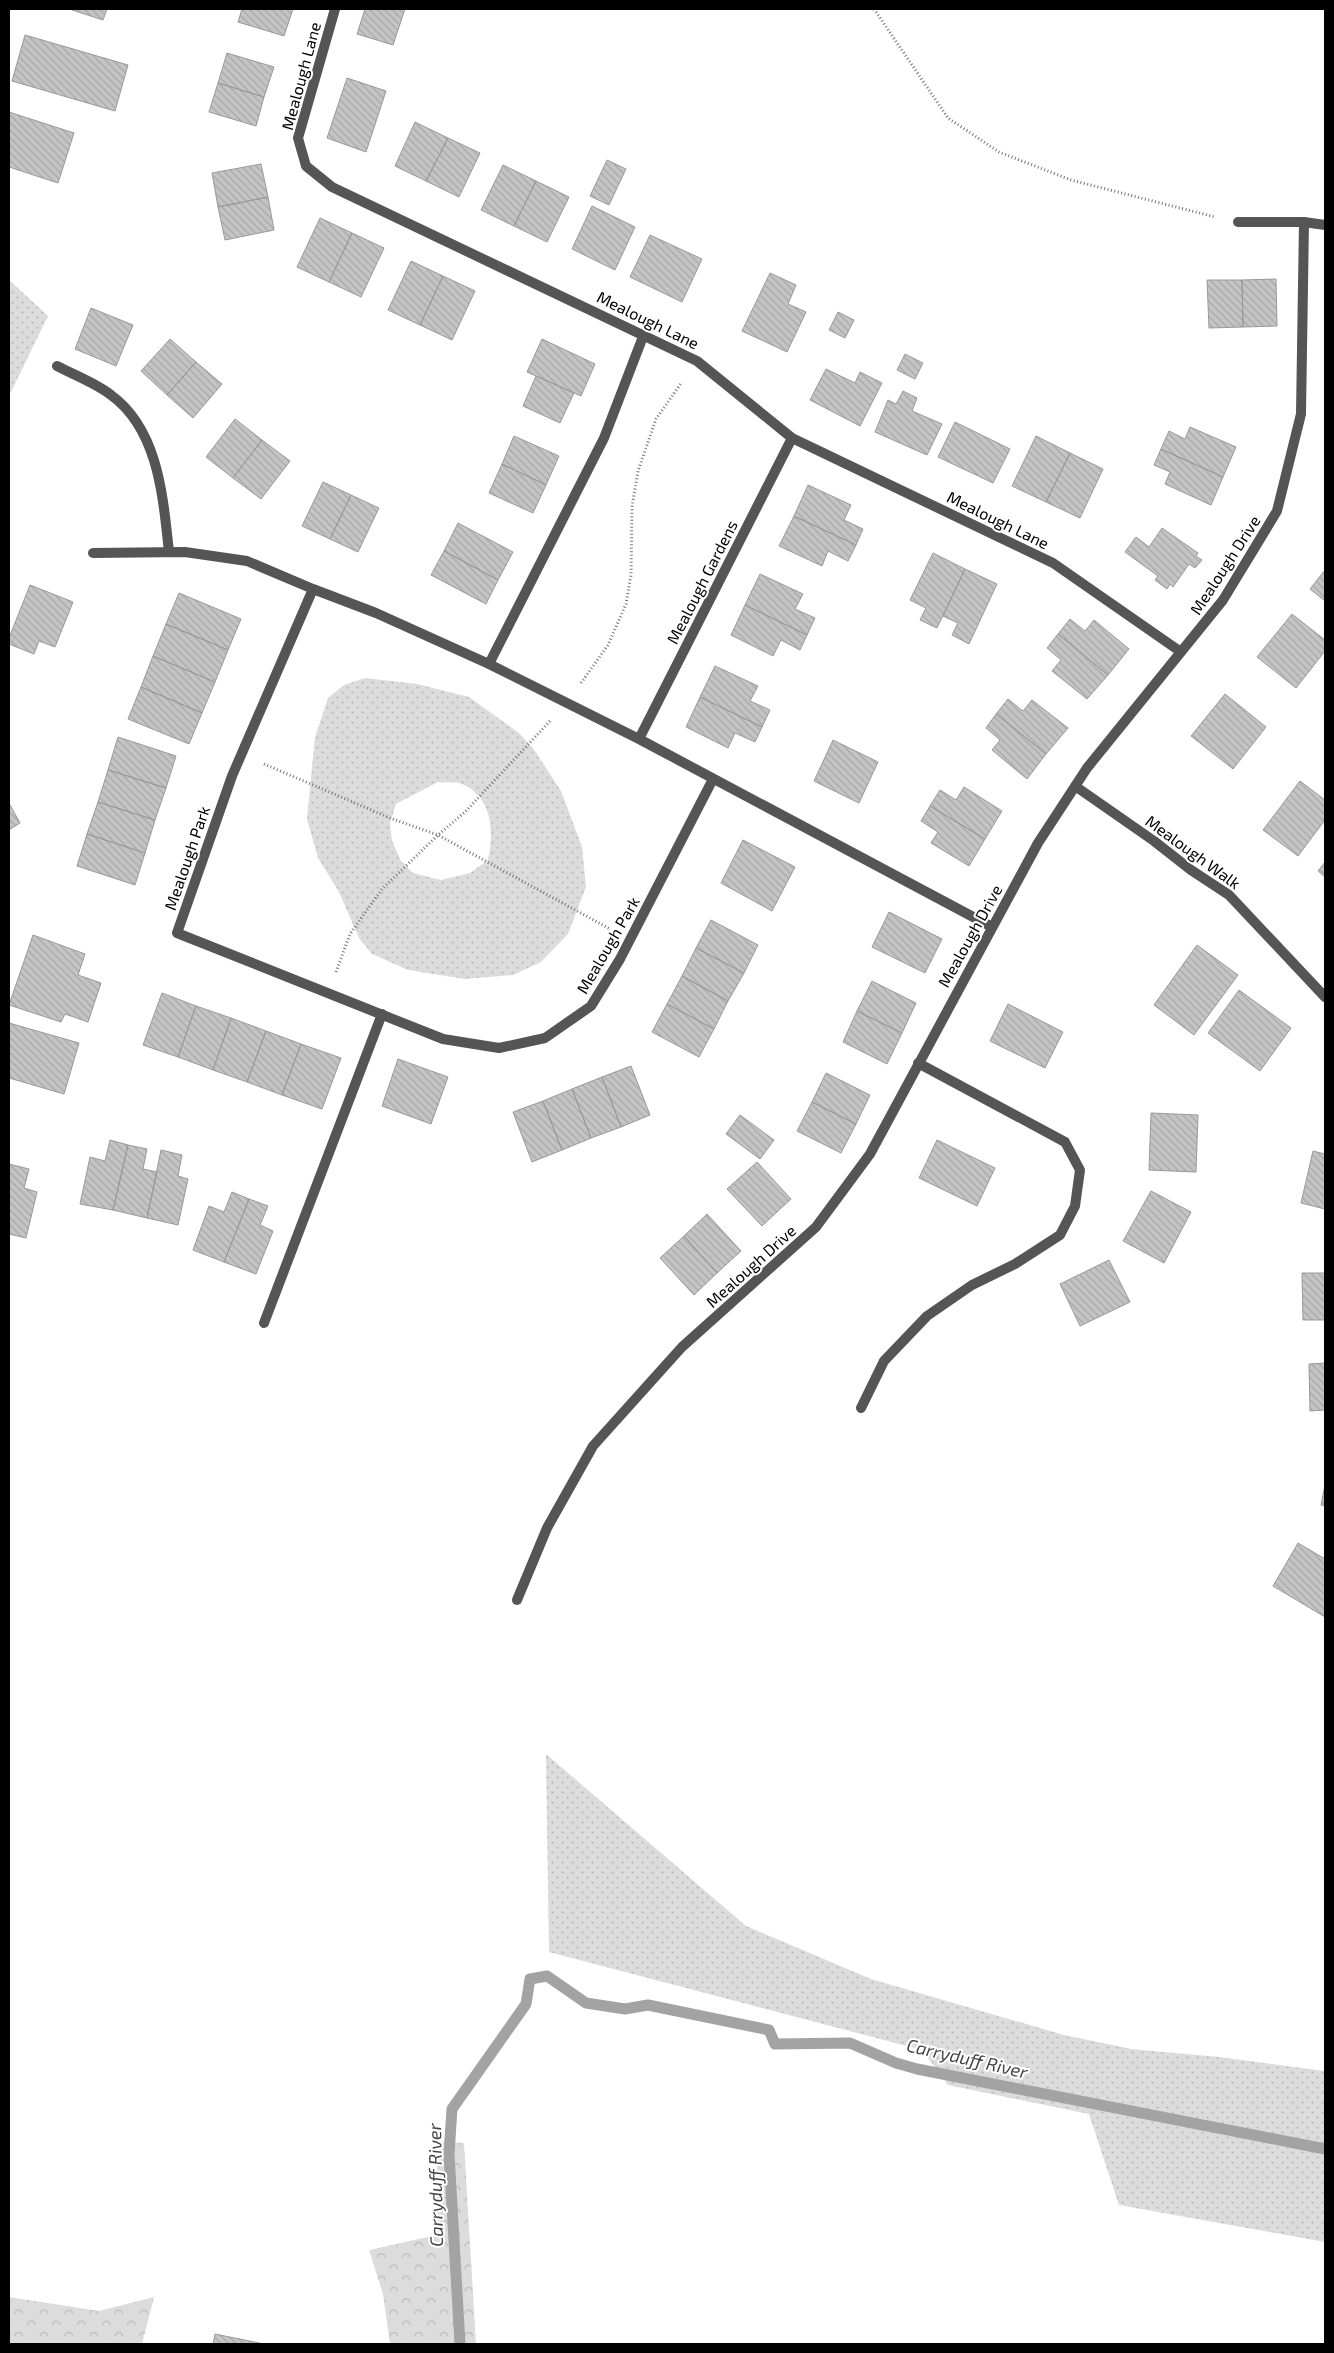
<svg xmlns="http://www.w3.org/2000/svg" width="1334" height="2353" viewBox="0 0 1334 2353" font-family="'Exo 2',sans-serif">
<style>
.grass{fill:url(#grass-dots);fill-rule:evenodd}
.forest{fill:url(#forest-crowns)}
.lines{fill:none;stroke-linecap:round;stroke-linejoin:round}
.stream{stroke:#a3a3a3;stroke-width:11}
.building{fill:url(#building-back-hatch);stroke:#999}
.path{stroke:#777;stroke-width:3;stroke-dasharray:1 2.5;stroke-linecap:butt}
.service{stroke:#555;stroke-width:10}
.minor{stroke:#555;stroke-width:10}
.labels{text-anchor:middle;stroke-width:4;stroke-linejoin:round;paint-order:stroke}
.street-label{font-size:16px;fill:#000;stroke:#fff}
.water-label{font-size:18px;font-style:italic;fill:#444;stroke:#fff}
</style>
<defs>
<pattern id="grass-dots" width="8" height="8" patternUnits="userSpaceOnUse" patternTransform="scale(1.25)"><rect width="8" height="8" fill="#dcdcdc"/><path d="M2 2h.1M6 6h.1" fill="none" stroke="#bbb" stroke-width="1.8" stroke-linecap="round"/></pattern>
<pattern id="forest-crowns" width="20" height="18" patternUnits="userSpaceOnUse" patternTransform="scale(1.25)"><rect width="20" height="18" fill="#dcdcdc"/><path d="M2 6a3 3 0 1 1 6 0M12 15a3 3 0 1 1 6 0" fill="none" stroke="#bbb"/></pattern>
<pattern id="building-back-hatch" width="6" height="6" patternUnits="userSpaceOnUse" patternTransform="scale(1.25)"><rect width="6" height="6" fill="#c4c4c4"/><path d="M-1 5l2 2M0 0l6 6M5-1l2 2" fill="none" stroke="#a7a7a7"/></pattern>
</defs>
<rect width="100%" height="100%" fill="#fff"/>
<path class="grass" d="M9,280L48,316L9,396Z
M365,678L417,684L469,697L519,733L533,748L561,791L582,847L586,887L568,934L541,962L513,975L465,979L408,970L372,954L359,938L339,892L318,858L307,819L315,737L328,698L344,685ZM438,782C445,783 456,781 462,784C493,797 494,833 488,860L470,873L441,880L413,873L401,861L392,841L390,823L396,804Z
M546,1754L746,1926L871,1979L1064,2035L1131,2049L1219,2057L1325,2071V2242L1119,2205L1089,2114L948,2085L922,2050L549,1952Z"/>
<path class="forest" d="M437,2141L464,2143L476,2344H390L383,2294L369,2250L437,2235Z
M9,2297L99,2311L154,2297L142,2344H9Z"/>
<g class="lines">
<path class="stream" d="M460,2344L449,2154L452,2109L526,2004L530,1979L547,1976L586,2003L625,2009L648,2005L769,2030L775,2044L850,2043L896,2063L917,2069L1325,2149"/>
</g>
<path class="building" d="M69,9H107L103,20Z
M242,9H293L284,36L238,22Z
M365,9H405L393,45L357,34Z
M25,35L128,65L115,111L12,81Z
M227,53L274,67L264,97L218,83Z
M347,78L386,91L366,152L327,138Z
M218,83L264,97L256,126L209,112Z
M9,112L74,133L58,183L9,167Z
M415,122L448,138L426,181L395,166Z
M448,138L480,153L459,197L426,181Z
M607,160L626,169L609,205L590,196Z
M261,164L268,197L218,207L212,173Z
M503,165L536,181L514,226L481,210Z
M536,181L569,197L547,242L514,226Z
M268,197L274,230L225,240L218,207Z
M592,206L635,227L615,270L572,249Z
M320,218L352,233L329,282L297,267Z
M352,233L384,248L361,297L329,282Z
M650,235L702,259L682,302L630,277Z
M411,261L443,276L420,325L388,310Z
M770,273L796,285L788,304L806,312L787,352L742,331Z
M443,276L475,291L452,340L420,325Z
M1276,279L1277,326L1243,327L1242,280Z
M1207,280H1242L1243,327L1209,328Z
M91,308L133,325L116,366L75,349Z
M838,312L854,320L845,338L829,330Z
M170,339L196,362L167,395L141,371Z
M542,339L595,364L581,396L527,372Z
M905,354L923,363L915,379L897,370Z
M196,362L222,384L193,418L167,395Z
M826,369L855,383L860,372L882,383L860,426L810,400Z
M536,376L574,393L560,423L523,406Z
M903,391L917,398L912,411L942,424L927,455L875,432L888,400L896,404Z
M235,419L262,440L233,478L206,457Z
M955,422L1010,449L993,483L938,457Z
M1190,427L1236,447L1223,477L1161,449L1169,431L1185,439Z
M514,436L559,456L546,485L502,464Z
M1036,436L1070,453L1046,502L1012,486Z
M262,440L290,461L261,499L233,478Z
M1161,449L1223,477L1211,505L1165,484L1170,472L1154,465Z
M1070,453L1103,469L1080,518L1046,502Z
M502,464L546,485L533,513L489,493Z
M323,482L351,495L330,539L302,526Z
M808,485L851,505L844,520L863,529L856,545L794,516Z
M351,495L379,508L358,552L330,539Z
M794,516L856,545L848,561L828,551L822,566L779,546Z
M458,523L513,552L498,580L444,551Z
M1162,528L1198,553L1196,556L1202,560L1195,568L1189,564L1173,587L1170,584L1167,589L1155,580L1158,576L1125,552L1136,537L1149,547Z
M444,551L498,580L486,604L431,575Z
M933,553L965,569L937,628L920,620L926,608L910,600Z
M965,569L997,584L969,644L952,635L958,623L943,616Z
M1325,570V601L1310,589Z
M760,574L803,594L795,609L815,618L807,635L745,605Z
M30,585L73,602L55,647L39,641L34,654L9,644V638Z
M179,593L241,619L228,650L166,624Z
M745,605L807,635L800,650L781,640L773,656L731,635Z
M1292,614L1325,640V651L1296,688L1257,657Z
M1070,619L1085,631L1094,620L1129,649L1108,675L1058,634Z
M166,624L228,650L215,682L153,656Z
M1058,634L1108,675L1087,699L1052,671L1061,660L1047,648Z
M153,656L215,682L202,713L141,687Z
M715,666L758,686L750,701L770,710L762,727L700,697Z
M141,687L202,713L189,744L128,719Z
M1225,694L1266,727L1233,769L1191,736Z
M700,697L762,727L755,742L735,733L728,748L686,727Z
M1008,699L1023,711L1032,700L1068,728L1046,754L996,714Z
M996,714L1046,754L1027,779L992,750L1000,740L986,728Z
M118,737L176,756L166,788L108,770Z
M833,740L878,762L859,803L814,781Z
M108,770L166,788L155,820L98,802Z
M1300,781L1325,800V820L1298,856L1263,830Z
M964,787L1002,811L985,839L930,806L940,790L956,800Z
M98,802L155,820L145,853L87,834Z
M9,803L20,823L9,830Z
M930,806L985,839L969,866L931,843L938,832L921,821Z
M87,834L145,853L135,885L77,866Z
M743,840L795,867L772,911L721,883Z
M1325,862V877L1318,871Z
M889,912L942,939L925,973L872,947Z
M711,920L758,945L744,973L696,948Z
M33,935L85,954L78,975L101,983L88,1022L65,1014L61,1022L9,1005Z
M1197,945L1238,975L1194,1035L1154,1005Z
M696,948L744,973L728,1001L682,976Z
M682,976L728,1001L714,1029L667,1004Z
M872,981L916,1003L902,1033L857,1011Z
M1239,990L1291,1028L1260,1071L1208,1033Z
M162,993L196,1006L178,1057L143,1045Z
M667,1004L714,1029L699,1057L652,1032Z
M1008,1004L1063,1032L1045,1068L990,1041Z
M196,1006L231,1018L213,1070L178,1057Z
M857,1011L902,1033L887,1064L843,1042Z
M231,1018L266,1031L247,1082L213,1070Z
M9,1023L79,1043L64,1094L9,1078Z
M266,1031L301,1044L282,1095L247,1082Z
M301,1044L341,1058L322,1109L282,1095Z
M398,1059L448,1077L431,1124L382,1106Z
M631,1066L650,1115L621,1127L602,1077Z
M826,1073L870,1095L856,1124L812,1102Z
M602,1077L621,1127L591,1138L572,1089Z
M572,1089L591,1138L562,1150L543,1101Z
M543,1101L562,1150L532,1162L513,1112Z
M812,1102L856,1124L841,1153L797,1131Z
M1151,1113L1198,1115L1196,1172L1149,1170Z
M740,1115L774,1140L760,1159L726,1134Z
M110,1140L128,1145L113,1210L80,1204L90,1157L105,1161Z
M937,1140L995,1168L977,1206L919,1178Z
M128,1145L147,1149L143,1169L157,1172L147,1218L113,1210Z
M161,1150L182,1155L178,1176L188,1179L178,1225L147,1218Z
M1313,1151L1325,1154V1209L1301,1203Z
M757,1162L791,1199L762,1226L727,1189Z
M9,1164L29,1169L24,1188L37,1192L26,1238L9,1234Z
M1151,1191L1191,1212L1164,1263L1123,1241Z
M232,1192L249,1199L224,1262L193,1250L209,1206L224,1212Z
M249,1199L268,1206L260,1225L273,1231L256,1274L224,1262Z
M707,1214L741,1251L717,1273L684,1236Z
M684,1236L717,1273L694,1295L660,1258Z
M1109,1260L1130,1302L1080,1326L1060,1284Z
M1302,1273H1325V1320H1303Z
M1325,1363V1410L1310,1411L1309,1364Z
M1325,1485V1506L1321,1505Z
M1298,1543L1325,1559V1617L1273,1586Z
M215,2334L264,2344H213Z"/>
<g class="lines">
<path class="path" d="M874,9L948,118L999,152L1071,180L1215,217
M581,683L608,645L626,604L631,575L632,507L638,471L656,419L682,382
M264,764L390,818L438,835L610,929
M336,972L350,934L382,889L438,835L465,812L550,721"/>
<path class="service" d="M1238,222H1304L1325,225"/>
<path class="minor" d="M335,9L298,138L306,166L332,187L697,361L792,438L1053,563L1181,652
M57,366C74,375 96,383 111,395C159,430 163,498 169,552
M93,553L185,552L247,561L313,589L376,613L489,664L639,739L992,927
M313,589L232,776L177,933L443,1039L499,1048L545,1038L591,1006L620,959L713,779
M489,664L604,438L644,334
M639,739L792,438
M1075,786L1154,841L1191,870L1229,895L1325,997
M264,1323L382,1014
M861,1408L884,1361L927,1316L972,1285L1015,1264L1060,1235L1075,1206L1080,1170L1065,1142L918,1063
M517,1600L547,1528L593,1446L682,1347L816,1227L870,1154L1038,843L1087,768L1223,600L1277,511L1301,414L1304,222"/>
</g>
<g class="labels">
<g class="street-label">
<text transform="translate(301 76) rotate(-75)" y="6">Mealough Lane</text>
<text transform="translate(648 320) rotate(26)" y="6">Mealough Lane</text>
<text transform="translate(998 520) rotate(26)" y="6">Mealough Lane</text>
<text transform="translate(1225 565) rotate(-57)" y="6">Mealough Drive</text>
<text transform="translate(702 582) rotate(-63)" y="6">Mealough Gardens</text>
<text transform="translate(1193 852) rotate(36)" y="6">Mealough Walk</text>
<text transform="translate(187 858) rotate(-71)" y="6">Mealough Park</text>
<text transform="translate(970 936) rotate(-61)" y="6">Mealough Drive</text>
<text transform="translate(608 945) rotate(-60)" y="6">Mealough Park</text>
<text transform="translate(751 1266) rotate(-42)" y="6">Mealough Drive</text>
</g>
<g class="water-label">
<text transform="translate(967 2059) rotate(13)" y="6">Carryduff River</text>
<text transform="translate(436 2185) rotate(-91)" y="6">Carryduff River</text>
</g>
</g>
<rect width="1334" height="2353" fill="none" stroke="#000000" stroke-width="20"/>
</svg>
